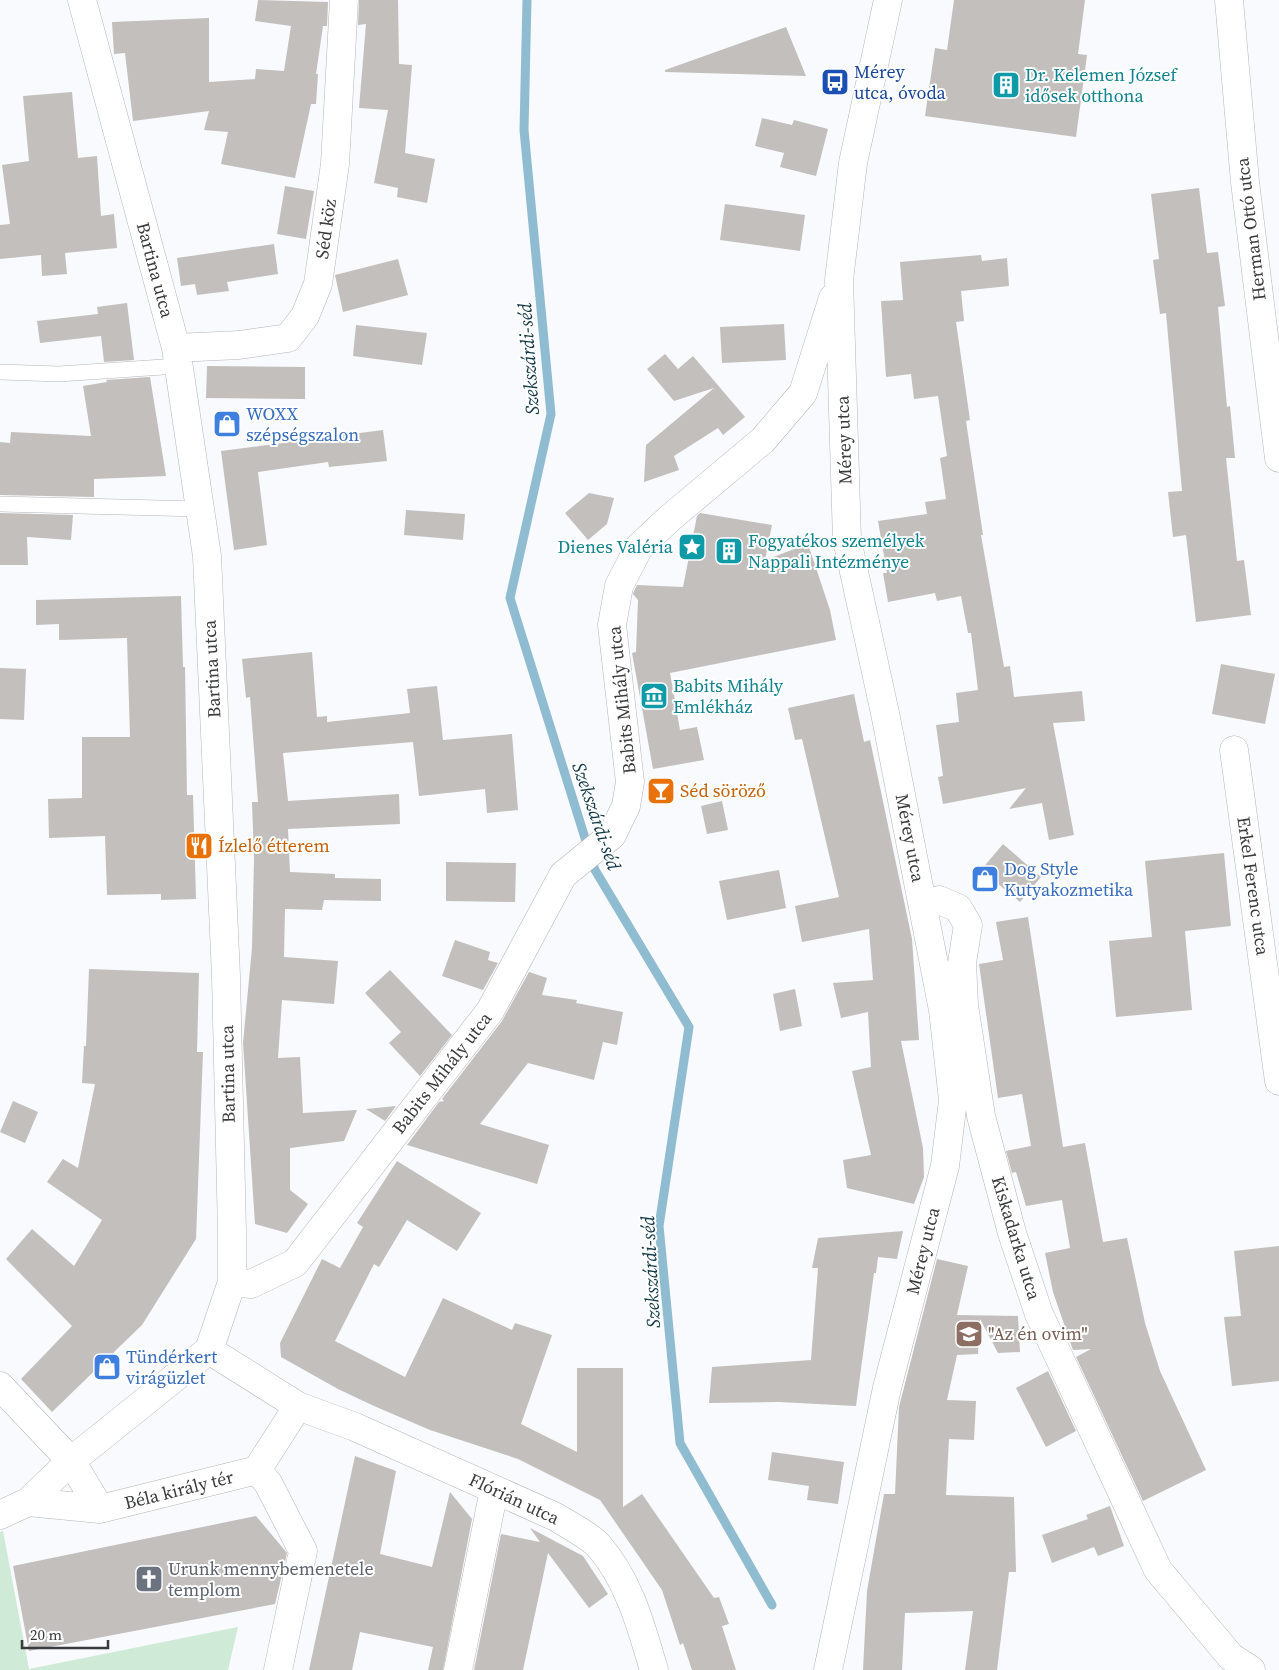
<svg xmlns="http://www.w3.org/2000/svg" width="1279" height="1670" viewBox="0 0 1279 1670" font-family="'Source Serif 4',serif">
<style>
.green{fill:#cfead6}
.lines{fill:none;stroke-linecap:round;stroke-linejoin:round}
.stream{stroke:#8fbcd0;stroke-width:9}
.building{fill:#c2bfbd}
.lane-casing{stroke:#b3b5b8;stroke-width:16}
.street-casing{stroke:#b3b5b8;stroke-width:29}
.lane{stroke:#fff;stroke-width:15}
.street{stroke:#fff;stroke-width:28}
.labels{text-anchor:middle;stroke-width:4;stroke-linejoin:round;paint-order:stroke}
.transit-label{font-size:18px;fill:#164399;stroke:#fff;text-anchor:start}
.culture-label{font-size:18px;fill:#0d838f;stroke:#fff;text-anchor:start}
.street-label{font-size:18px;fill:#3a3b3c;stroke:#fff}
.shop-label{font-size:18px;fill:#366cbe;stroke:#fff;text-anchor:start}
.food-label{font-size:18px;fill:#c56008;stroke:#fff;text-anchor:start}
.education-label{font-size:18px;fill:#785e54;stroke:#fff;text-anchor:start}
.worship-label{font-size:18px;fill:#5b616d;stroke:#fff;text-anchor:start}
.water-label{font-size:19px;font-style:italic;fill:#113948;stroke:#fff}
</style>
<rect width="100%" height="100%" fill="#f8fafd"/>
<path class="green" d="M3,1531L29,1669L238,1627L228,1670H0V1532Z"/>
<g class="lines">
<path class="stream" d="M527,0L524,130L551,414L510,598L595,870L689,1027L659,1226L680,1443L772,1605"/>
</g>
<path class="building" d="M258,0L328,2L327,26H323L316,74H318L316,104H311L295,178L221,164L228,132L204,130L209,111L133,121L125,53L114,54L112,22L209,18V82L255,79L256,69L284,71L291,26L255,21Z
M359,0H398L399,64L412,65L405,153L435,159L427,203L397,197L398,188L374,183L388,110L359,108L366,24L358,25Z
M954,0H1085L1078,54L1087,55L1076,137L925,116L935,48L947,50Z
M786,27L806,76L665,72V70Z
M72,92L78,158L97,156L101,216L114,214L117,248L65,253L67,274L42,276L41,255L0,259V225L10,224L2,165L29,161L23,96Z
M762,118L792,125L794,120L828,129L816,176L780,167L784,153L755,146Z
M285,186L314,191L306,239L277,234Z
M1199,188L1207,253L1218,252L1225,306L1218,307L1227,407L1230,406L1235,458H1226L1237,561L1244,560L1251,615L1196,622L1186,535L1173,537L1168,492L1182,491L1166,313L1160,314L1153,260L1159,259L1151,194Z
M725,204L805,215L800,251L720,240Z
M274,244L278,274L227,282L229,291L197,295L195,284L181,286L177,258Z
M981,255L982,261L1007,258L1009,286L961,291L964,321L956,322L970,420L966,421L983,535H981L1004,667L1010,666L1014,697L1082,691L1085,721L1053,723L1074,835L1049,840L1042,803L1009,809L1026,788L943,804L938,777L943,776L936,725L959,722L956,693L978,690L971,633H968L961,596L937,601L935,593L888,602L883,573H887L878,521L927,514L925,502L946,499L940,458L947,456L938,396L914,399L911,374L886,377L881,301L903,300L900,262Z
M398,259L408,295L343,312L335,275Z
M127,303L134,360L104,362L101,336L40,343L37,321L98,314L97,307Z
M784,324L786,360L722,363L720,327Z
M356,325L427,333L422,365L353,356Z
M665,354L678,369L693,356L745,417L723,435L718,428L674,456L679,470L644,482L646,445L714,388L674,401L647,369Z
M207,366L305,367V399L206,398Z
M150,377L166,476L94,479V497L0,495V442L10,443L11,432L91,436L83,386L107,382L106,380Z
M383,430L387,461L329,467L328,462L258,472L267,545L234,550L221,451Z
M589,493L614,498L607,524L588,540L565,513Z
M406,510L465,514L463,540L404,535Z
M0,513L73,515L71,540L27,537L28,565H0Z
M700,513L772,525L765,560L808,544L830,610L836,640L670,673L680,730L697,727L704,760L653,769L632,653L636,652L638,600L633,594L634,591L637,585L683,587L697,516Z
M181,596L183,667H185L187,795H193L196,899L161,900V894L107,895L105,836L49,838L48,799L82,798V737H130L127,638L59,640V624L36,625V600Z
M312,652L317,717L327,716V722L410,713L407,689L437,686L443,740L512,734L518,810L487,813L485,789L419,796L413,742L283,753L288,801L399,794L400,824L288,829L290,872L335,874V878L381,879V901L324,900L322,910L285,909L284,957L338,961L334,1004L282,1000L278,1058L300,1057L303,1113L357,1110L344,1141L290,1148V1190L308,1204L287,1233L255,1224L243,1043L252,948L254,859L252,802H258L250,697L246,698L242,659Z
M1221,664L1275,674L1265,724L1212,714Z
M0,668L26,669L24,720L0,719Z
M854,694L864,742L870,740L912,939L919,1040L901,1041L923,1148L924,1177L914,1204L847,1188L843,1160L871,1155L852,1071L871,1067L868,1012L841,1018L833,983L873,980L869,929L802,942L795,906L839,897L802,739L795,740L788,708Z
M722,801L728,830L707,834L701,806Z
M1003,844L1041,877L1020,902L981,870Z
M1224,853L1231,926L1185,931L1192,1010L1116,1017L1109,941L1152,937L1145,861Z
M446,862L516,863L515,902L446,901Z
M779,870L786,908L727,920L719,881Z
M1028,917L1063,1147L1085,1143L1103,1242L1127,1238L1145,1323L1160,1371L1206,1470L1143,1501L1076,1357L1091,1349L1073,1350L1053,1292L1045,1253L1070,1248L1062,1200L1026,1206L1016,1172L1012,1173L1006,1151L1031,1146L1022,1094L998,1098L979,964L1003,960L996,922Z
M455,940L490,952L488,960L498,963L483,990L442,976Z
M89,969L199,973L197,1052H203L196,1239L142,1325L52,1412L21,1379L72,1326L6,1259L32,1229L74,1266L102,1220L47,1182L63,1159L78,1168L95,1084L82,1083L84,1046H86Z
M390,970L452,1035L420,1076L389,1043L401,1032L365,993Z
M529,972L547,978L542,995L577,1000L576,1003L623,1012L617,1045L603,1042L594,1080L528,1063L480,1124L549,1145L537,1184L407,1145L439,1102L444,1101L442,1099L502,1021Z
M795,989L802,1026L780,1031L773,994Z
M13,1101L38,1112L25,1143L0,1132Z
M396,1106L385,1121L366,1109Z
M397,1161L481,1213L457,1251L407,1220L379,1267L374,1264L335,1341L405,1377L443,1298L512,1330L515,1323L552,1335L521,1424L577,1452V1368H623V1507L642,1494L714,1598L719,1597L729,1624L722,1626L736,1670H692L683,1643L680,1645L662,1590L600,1500L518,1459L430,1430L374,1406L338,1389L281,1357L280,1343L322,1259L340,1268L363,1227L357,1223Z
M903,1231L897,1259L878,1257L876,1273H874L856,1406L779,1402L709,1403L712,1367L811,1360L818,1268H812L818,1238Z
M1279,1246V1381L1232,1386L1224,1317L1241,1316L1234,1251Z
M937,1259L968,1266L957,1315L1018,1316L1020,1352L998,1353L980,1319L978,1354L957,1355L947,1400L976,1401L974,1440L949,1439L946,1495L1014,1497L1016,1572H1009L997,1670H965L973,1611L905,1613L902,1670H863L867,1591L884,1494H895L899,1407Z
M1048,1371L1076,1431L1046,1447L1016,1388Z
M772,1452L844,1462L838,1504L807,1500L809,1486L768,1480Z
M355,1456L396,1471L380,1554L432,1567L450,1492L472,1519L443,1670H428L433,1647L360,1632L352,1670H309Z
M1110,1506L1124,1546L1098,1556L1094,1547L1052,1563L1042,1535L1088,1519L1086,1515Z
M256,1516L287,1553L275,1604L29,1651L13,1566Z
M530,1528L583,1556L608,1594L589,1608L548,1553L523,1670H474L501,1534L540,1542Z"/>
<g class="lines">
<defs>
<path id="lane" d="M0,372L59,374L178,366
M0,504L200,509"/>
<path id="street" d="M82,0L176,348L207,556L226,976L232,1232V1282L209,1350
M1229,0L1245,182L1279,458
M176,348L239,345L288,338L305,316L318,284L335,164L344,0
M1234,750L1279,1081
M923,908L939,900L958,908L968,925L962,963L964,1005L981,1116L1012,1233L1039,1314L1158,1570L1231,1657L1251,1670
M232,1282L251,1284L295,1263L490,1011L563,875L612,835L626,806L630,782L612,625L619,586L639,547L670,518L763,440L803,393L833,298
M209,1350L298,1406L355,1427L556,1517C570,1526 587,1534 598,1545C629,1580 641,1626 654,1670
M0,1386L71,1461L100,1509
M257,1470L268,1483L303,1551L278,1670
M28,1502L100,1509L257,1470L298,1406
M0,1515L28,1502L71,1461L209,1350
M458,1670L494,1490
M828,1670L887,1388L945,1166L953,1100L943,1010L885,713L847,540L839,280L853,163L888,0"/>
</defs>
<use href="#lane" class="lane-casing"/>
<use href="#street" class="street-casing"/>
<use href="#lane" class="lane"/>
<use href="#street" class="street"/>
</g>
<defs>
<symbol id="bus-square" viewBox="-11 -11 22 22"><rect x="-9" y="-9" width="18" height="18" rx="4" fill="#1a4fb4" stroke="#fff"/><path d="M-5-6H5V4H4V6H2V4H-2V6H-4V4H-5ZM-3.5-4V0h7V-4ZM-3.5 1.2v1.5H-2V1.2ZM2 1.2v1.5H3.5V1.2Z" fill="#fff"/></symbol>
<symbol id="building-square" viewBox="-11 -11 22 22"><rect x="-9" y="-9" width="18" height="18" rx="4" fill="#0f9aa8" stroke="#fff"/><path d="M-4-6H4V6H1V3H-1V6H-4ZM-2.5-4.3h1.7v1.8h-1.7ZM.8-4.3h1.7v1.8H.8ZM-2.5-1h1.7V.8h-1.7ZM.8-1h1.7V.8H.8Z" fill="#fff"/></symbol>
<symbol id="shop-square" viewBox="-11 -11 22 22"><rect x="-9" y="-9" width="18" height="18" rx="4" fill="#3f7fe0" stroke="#fff"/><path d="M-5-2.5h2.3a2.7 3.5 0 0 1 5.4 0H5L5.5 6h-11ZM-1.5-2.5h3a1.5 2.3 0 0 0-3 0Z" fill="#fff"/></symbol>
<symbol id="sight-square" viewBox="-11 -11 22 22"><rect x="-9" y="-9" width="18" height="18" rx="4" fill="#0f9aa8" stroke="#fff"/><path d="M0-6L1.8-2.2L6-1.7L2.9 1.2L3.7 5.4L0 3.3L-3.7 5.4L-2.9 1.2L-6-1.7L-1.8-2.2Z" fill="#fff"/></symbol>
<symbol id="museum-square" viewBox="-11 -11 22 22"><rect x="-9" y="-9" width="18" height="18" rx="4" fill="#0f9aa8" stroke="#fff"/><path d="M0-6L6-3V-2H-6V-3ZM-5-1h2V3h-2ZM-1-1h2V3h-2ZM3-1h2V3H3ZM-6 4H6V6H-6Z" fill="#fff"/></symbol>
<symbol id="bar-square" viewBox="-11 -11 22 22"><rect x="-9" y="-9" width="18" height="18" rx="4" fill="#e8710a" stroke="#fff"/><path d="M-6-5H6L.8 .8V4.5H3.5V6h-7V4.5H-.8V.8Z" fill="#fff"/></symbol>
<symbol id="restaurant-square" viewBox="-11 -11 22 22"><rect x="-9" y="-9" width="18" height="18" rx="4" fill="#e8710a" stroke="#fff"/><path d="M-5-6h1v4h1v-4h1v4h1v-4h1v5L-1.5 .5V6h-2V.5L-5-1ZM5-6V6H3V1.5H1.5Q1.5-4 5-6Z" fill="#fff"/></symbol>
<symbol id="school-square" viewBox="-11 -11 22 22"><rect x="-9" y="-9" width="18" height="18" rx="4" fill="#8d6e63" stroke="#fff"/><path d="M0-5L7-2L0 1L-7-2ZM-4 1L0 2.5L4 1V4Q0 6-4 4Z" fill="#fff"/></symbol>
<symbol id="church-square" viewBox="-11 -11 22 22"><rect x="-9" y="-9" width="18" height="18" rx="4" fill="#6b7280" stroke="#fff"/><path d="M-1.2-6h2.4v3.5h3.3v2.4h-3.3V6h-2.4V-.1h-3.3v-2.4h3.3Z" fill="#fff"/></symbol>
</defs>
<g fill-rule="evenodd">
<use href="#bus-square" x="819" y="66" width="32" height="32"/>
<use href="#building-square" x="990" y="69" width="32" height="32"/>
<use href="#shop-square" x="211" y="408" width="32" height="32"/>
<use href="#sight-square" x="676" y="531" width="32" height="32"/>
<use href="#building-square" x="713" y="535" width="32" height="32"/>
<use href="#museum-square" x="638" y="680" width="32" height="32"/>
<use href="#bar-square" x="645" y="775" width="32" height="32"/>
<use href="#restaurant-square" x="183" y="830" width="32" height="32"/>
<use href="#shop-square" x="969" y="863" width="32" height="32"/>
<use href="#school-square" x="953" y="1318" width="32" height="32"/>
<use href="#shop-square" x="91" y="1351" width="32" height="32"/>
<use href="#church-square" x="133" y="1563" width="32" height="32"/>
</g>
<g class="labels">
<g class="transit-label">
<text x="854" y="78">Mérey<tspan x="854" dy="21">utca, óvoda</tspan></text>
</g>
<g class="culture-label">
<text x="1025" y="81">Dr. Kelemen József<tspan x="1025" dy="21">idősek otthona</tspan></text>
<text x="748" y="547">Fogyatékos személyek<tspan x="748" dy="21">Nappali Intézménye</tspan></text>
<text x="673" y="553" text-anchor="end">Dienes Valéria</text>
<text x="673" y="692">Babits Mihály<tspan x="673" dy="21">Emlékház</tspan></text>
</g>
<g class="street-label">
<text transform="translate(326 229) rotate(-82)" y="6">Séd köz</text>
<text transform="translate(1251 229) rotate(-97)" y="6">Herman Ottó utca</text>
<text transform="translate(155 270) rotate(75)" y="6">Bartina utca</text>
<text transform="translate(844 440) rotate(-92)" y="6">Mérey utca</text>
<text transform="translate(212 669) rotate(-93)" y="6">Bartina utca</text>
<text transform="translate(622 700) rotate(-96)" y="6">Babits Mihály utca</text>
<text transform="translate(910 838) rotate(79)" y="6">Mérey utca</text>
<text transform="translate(1253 886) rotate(82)" y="6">Erkel Ferenc utca</text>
<text transform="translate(442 1073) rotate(-52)" y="6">Babits Mihály utca</text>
<text transform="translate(228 1074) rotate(-91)" y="6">Bartina utca</text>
<text transform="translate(1016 1238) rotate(73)" y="6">Kiskadarka utca</text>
<text transform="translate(923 1251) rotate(-76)" y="6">Mérey utca</text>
<text transform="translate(179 1490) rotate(-14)" y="6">Béla király tér</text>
<text transform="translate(514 1499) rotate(25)" y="6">Flórián utca</text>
</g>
<g class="shop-label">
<text x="246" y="420">WOXX<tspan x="246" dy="21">szépségszalon</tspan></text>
<text x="1004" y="875">Dog Style<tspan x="1004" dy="21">Kutyakozmetika</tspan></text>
<text x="126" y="1363">Tündérkert<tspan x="126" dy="21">virágüzlet</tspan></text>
</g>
<g class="food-label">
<text x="680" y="797">Séd söröző</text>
<text x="218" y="852">Ízlelő étterem</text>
</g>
<g class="education-label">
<text x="988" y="1340">"Az én ovim"</text>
</g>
<g class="worship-label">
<text x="168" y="1575">Urunk mennybemenetele<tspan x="168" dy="21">templom</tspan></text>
</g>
<g class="water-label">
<text transform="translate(528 359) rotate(-94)" y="7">Szekszárdi-séd</text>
<text transform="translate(597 816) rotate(71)" y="7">Szekszárdi-séd</text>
<text transform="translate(650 1272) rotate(-93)" y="7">Szekszárdi-séd</text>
</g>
</g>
<path d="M22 1640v8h86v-8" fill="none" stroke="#3a3b3c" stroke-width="2.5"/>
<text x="30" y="1640" font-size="15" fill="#3a3b3c" stroke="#ffffff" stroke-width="4" paint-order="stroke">20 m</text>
</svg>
